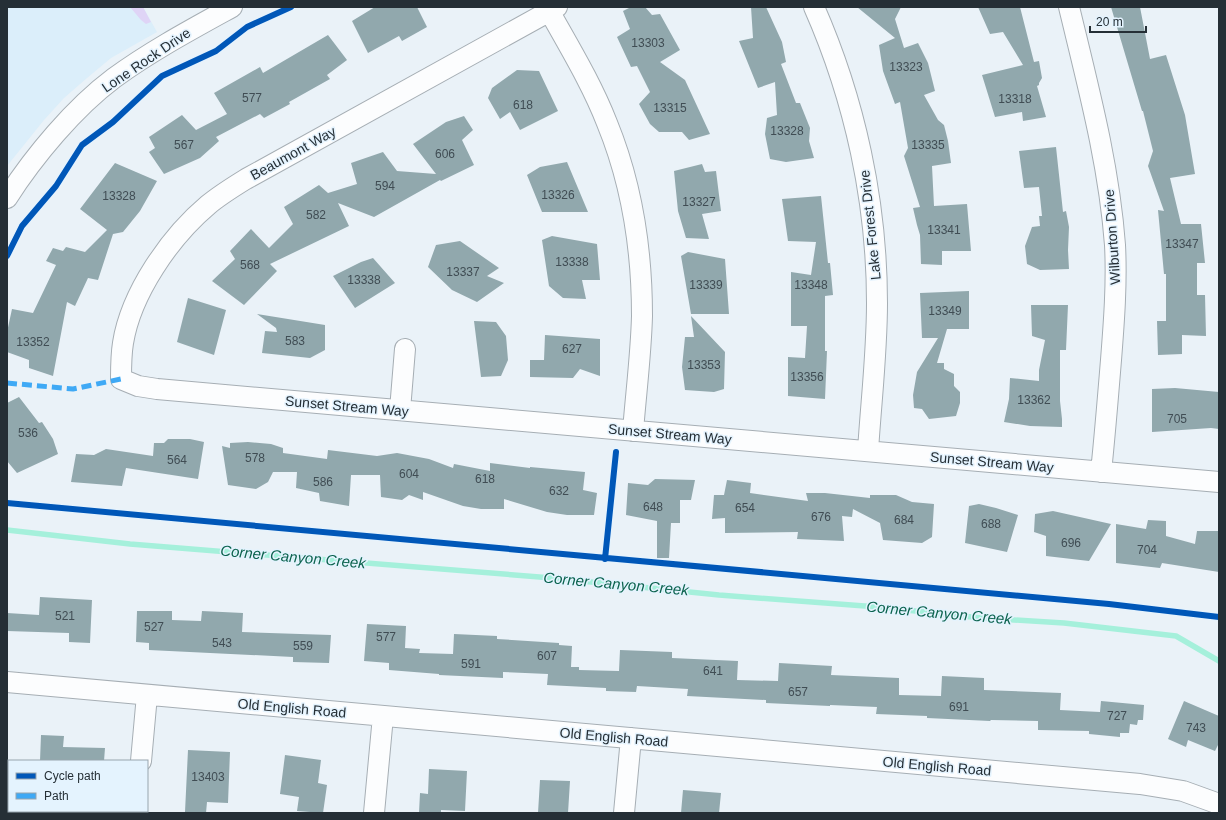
<svg xmlns="http://www.w3.org/2000/svg" width="1226" height="820" viewBox="0 0 1226 820" font-family="Arial,sans-serif">
<style>
.built{fill:#dbeefa}
.green{fill:#dfd4f6}
.lines{fill:none;stroke-linecap:round;stroke-linejoin:round}
.stream{stroke:#a5f0db;stroke-width:5.5}
.building{fill:#91a8ad}
.minor-casing{stroke:#a6aeb4;stroke-width:22}
.minor{stroke:#fcfdfe;stroke-width:20}
.quiet{stroke:#3fa9f5;stroke-width:5;stroke-dasharray:10 5;stroke-linecap:butt}
.cycleway-casing{stroke:#e4f3fe;stroke-width:8}
.cycleway{stroke:#0057b8;stroke-width:6}
.labels{text-anchor:middle;stroke-width:3;stroke-linejoin:round;paint-order:stroke}
.number-label{font-size:12px;fill:#404d54}
.street-label{font-size:14px;fill:#252f36;stroke:#e4f3fe}
.water-label{font-size:15px;font-style:italic;fill:#0c634e;stroke:#e4f3fe}
</style>
<rect width="100%" height="100%" fill="#eaf2f8"/>
<path class="built" d="M7,7H143L157,32L111,58L87,78L64,98L44,120L7,166Z"/>
<path class="green" d="M130,7H143L151,22L146,24L141,20Z"/>
<g class="lines">
<path class="stream" d="M7,530L130,544L552,578L719,595L878,607L981,618L1064,623L1176,636L1219,661"/>
</g>
<path class="building" d="M375,7H417L427,27L402,41L399,36L368,53L352,21Z
M631,7H645L652,15L660,14L680,50L660,62L685,80L710,134L689,140L682,132H659L650,124L639,104L650,92L637,66L631,67L617,37L630,29L623,11Z
M751,7H766L782,42L786,62L781,64L796,103H800L810,128L809,141L814,158L786,162L770,159L765,134L767,118L777,115L775,82L758,88L739,41L753,38Z
M857,7H901L895,19L904,48L918,43L928,63L935,91L924,95L938,120L944,125L948,141L951,163L932,166L934,206L967,204L971,251H942V265L921,264L920,235L917,225L913,208L920,207L904,156L908,148L900,102L895,104L883,71L879,45L895,38Z
M978,7H1020L1034,62L1039,61L1042,78L1039,83V85L1037,86L1046,117L1023,121L1022,112L995,117L982,75L1023,65L1003,32L990,34Z
M1111,7H1140L1150,59L1166,55L1185,115L1195,174L1170,178L1181,224H1201L1205,263H1197V295H1205L1206,336L1182,335V354L1158,355L1157,321H1166V274H1164L1158,210L1164,211L1148,166L1153,151L1143,111H1142Z
M328,35L347,60L327,75L330,79L289,102L290,104L264,118L260,114L216,137L219,141L200,158L164,174L149,152L155,148L149,137L182,115L196,130L227,114L214,93L260,67L263,73Z
M517,70L539,71L558,111L520,130L510,112L500,119L488,98L492,88Z
M464,116L473,130L462,140L474,165L441,181L440,180L374,217L338,203L349,226L270,264L277,271L244,305L212,281L235,259L230,251L251,229L269,248L293,224L284,207L319,185L328,193L357,184L351,163L383,152L397,171L436,174L413,144L446,122Z
M1056,147L1063,212L1066,211L1069,227L1068,250L1069,269L1040,270L1027,264L1025,246L1032,227L1040,226L1039,216H1042L1039,187L1024,188L1019,151Z
M567,162L588,212H542L527,175L540,167Z
M115,163L157,181L140,211L123,232L113,234L98,280L88,278L75,306L67,302L53,376L29,368V360L7,352V332L12,309L33,313L56,265L46,261L53,248L63,251L66,247L85,252L107,230L80,209Z
M702,164L705,172L716,171L721,211L702,214L709,239L686,238L678,211L674,171Z
M821,196L828,263H830L833,295L825,296V351H827L825,399L788,396V357L805,358L807,326H791V272L811,275L816,242L788,241L782,199Z
M552,236L597,244L600,280H582L586,299L563,298L549,286L542,240Z
M460,241L499,268L487,276L504,283L477,302L452,290L428,267L436,245Z
M688,252L725,259L729,314H691L681,256Z
M373,258L395,283L355,308L333,276L361,262Z
M969,291V329H947L937,363H944V369L954,374V386L960,392V403L956,416L929,419L922,409L914,408L913,395L917,372L938,338H922L920,293Z
M188,298L226,310L214,355L177,342Z
M1031,305H1068L1066,350H1060V401L1062,419V427L1030,426L1004,422L1009,399L1010,378L1039,381V370L1045,340L1032,336Z
M257,314L325,325V350L310,358L262,353L265,331L277,332L276,328Z
M691,316L725,352L724,389L714,392L685,390L682,367L685,337H694Z
M474,321L496,322L506,336L508,360L501,376L481,377Z
M545,335L600,339V376L580,369L573,378L530,377V360H544Z
M1175,388L1219,392V429L1211,428L1152,432V389Z
M19,397L39,423L42,422L53,439L58,454L17,473L7,461V403Z
M168,439H190L204,442L198,479L126,468L122,486L71,482L76,454L94,455L106,449L153,456L154,443H164Z
M248,442L271,444L283,448V453L327,459L328,450L377,456L397,453L429,459L453,468L454,464L490,471V463L530,468V467L585,472L583,490L597,493L594,515H567L547,512L504,499V509H481L463,506L423,492V500L409,495L402,500L381,497L380,475H351L349,506L320,501L319,493L296,488L297,472H273L268,482L256,489L228,485L222,446L230,448V443Z
M655,479L695,480L691,500H680V523H671L669,558H657V521L626,515L628,483L648,485Z
M727,480L751,483L750,493L808,501L806,493H825L870,498V495H896L912,502L934,504L932,537L922,543L883,540L880,523L853,509L852,517L842,516L844,541L797,539L798,532L725,533V518L712,519L714,495H724Z
M979,504L996,508L1018,515L1007,552L965,543L969,506Z
M1053,511L1111,524L1089,561L1046,556V536L1034,532L1035,514Z
M1148,520L1166,521V536L1195,544L1197,531H1219V572L1162,563L1160,568L1116,563V524L1146,529Z
M40,597L92,600L90,643L69,642V633L7,631V613L39,615Z
M137,611H172V620L201,621L202,611L243,613L242,632L331,635L329,663L293,662V657L149,650V643L136,642Z
M367,624L406,626L405,648L420,649L419,653L453,654L454,634L497,636V639L559,643V645L572,646L571,667H579V670L619,671L620,650L672,652V658L738,661L737,680L778,681L779,663L832,666L831,675L899,678V695L941,696L942,676L984,678V690L1061,693L1060,710L1100,712L1101,701L1144,705L1143,720H1138L1137,725L1130,724L1129,733H1120V737L1089,734V731L1038,730V721L991,720L990,721L927,718V716L876,714L877,707L830,705V706L766,703V700L687,696L688,689L637,686L636,692L606,691V688L547,685L548,674L503,672V678L439,675V674L389,670V663L364,661Z
M1184,701L1219,716V743L1215,751L1188,740L1186,747L1168,739Z
M41,735L64,736L63,747L105,748L104,761H40Z
M188,750L230,752L228,803L207,802L206,813L185,812Z
M285,755L321,760L318,783L327,785L323,813L297,811L299,797L280,794Z
M429,769L467,771L465,811L441,810V813H419L420,793L428,794Z
M540,780L570,781L568,813H538Z
M683,790L721,793L719,813H681Z"/>
<g class="lines">
<defs>
<path id="minor" d="M547,7C568,45 591,82 607,123C632,184 642,249 642,316C641,354 636,393 633,431
M557,7L246,179C233,187 220,195 208,205C170,237 131,293 123,343C121,355 121,367 121,379L138,386L157,389L1219,482
M814,7C855,100 877,202 877,303C877,353 871,402 868,451
M1069,7C1088,86 1109,164 1115,245C1117,283 1114,322 1111,360C1108,397 1105,434 1101,472
M7,198C34,156 74,108 114,78C151,51 192,29 232,7
M400,410L405,349
M7,682L1140,784L1183,791L1219,804
M141,761L147,695
M136,813V811
M374,813L383,716
M624,813L631,738"/>
</defs>
<use href="#minor" class="minor-casing"/>
<use href="#minor" class="minor"/>
<path class="quiet" d="M7,383L73,389L121,379"/>
<defs>
<path id="cycleway" d="M7,256L22,226L56,186L82,145L113,122L162,76L216,51L247,27L291,7
M7,503L1109,604L1219,617
M605,559L616,452"/>
</defs>
<use href="#cycleway" class="cycleway-casing"/>
<use href="#cycleway" class="cycleway"/>
</g>
<g class="labels">
<g class="number-label">
<text x="648" y="47">13303</text>
<text x="906" y="71">13323</text>
<text x="252" y="102">577</text>
<text x="1015" y="103">13318</text>
<text x="523" y="109">618</text>
<text x="670" y="112">13315</text>
<text x="787" y="135">13328</text>
<text x="184" y="149">567</text>
<text x="928" y="149">13335</text>
<text x="445" y="158">606</text>
<text x="385" y="190">594</text>
<text x="558" y="199">13326</text>
<text x="119" y="200">13328</text>
<text x="699" y="206">13327</text>
<text x="316" y="219">582</text>
<text x="944" y="234">13341</text>
<text x="1182" y="248">13347</text>
<text x="572" y="266">13338</text>
<text x="250" y="269">568</text>
<text x="463" y="276">13337</text>
<text x="364" y="284">13338</text>
<text x="706" y="289">13339</text>
<text x="811" y="289">13348</text>
<text x="945" y="315">13349</text>
<text x="295" y="345">583</text>
<text x="33" y="346">13352</text>
<text x="572" y="353">627</text>
<text x="704" y="369">13353</text>
<text x="807" y="381">13356</text>
<text x="1034" y="404">13362</text>
<text x="1177" y="423">705</text>
<text x="28" y="437">536</text>
<text x="255" y="462">578</text>
<text x="177" y="464">564</text>
<text x="409" y="478">604</text>
<text x="485" y="483">618</text>
<text x="323" y="486">586</text>
<text x="559" y="495">632</text>
<text x="653" y="511">648</text>
<text x="745" y="512">654</text>
<text x="821" y="521">676</text>
<text x="904" y="524">684</text>
<text x="991" y="528">688</text>
<text x="1071" y="547">696</text>
<text x="1147" y="554">704</text>
<text x="65" y="620">521</text>
<text x="154" y="631">527</text>
<text x="386" y="641">577</text>
<text x="222" y="647">543</text>
<text x="303" y="650">559</text>
<text x="547" y="660">607</text>
<text x="471" y="668">591</text>
<text x="713" y="675">641</text>
<text x="798" y="696">657</text>
<text x="959" y="711">691</text>
<text x="1117" y="720">727</text>
<text x="1196" y="732">743</text>
<text x="208" y="781">13403</text>
</g>
<g class="street-label">
<text transform="translate(146 60) rotate(-34)" y="5">Lone Rock Drive</text>
<text transform="translate(293 153) rotate(-29)" y="5">Beaumont Way</text>
<text transform="translate(870 225) rotate(-96)" y="5">Lake Forest Drive</text>
<text transform="translate(1112 237) rotate(-94)" y="5">Wilburton Drive</text>
<text transform="translate(347 406) rotate(5)" y="5">Sunset Stream Way</text>
<text transform="translate(670 434) rotate(5)" y="5">Sunset Stream Way</text>
<text transform="translate(992 462) rotate(5)" y="5">Sunset Stream Way</text>
<text transform="translate(292 708) rotate(5)" y="5">Old English Road</text>
<text transform="translate(614 737) rotate(5)" y="5">Old English Road</text>
<text transform="translate(937 766) rotate(5)" y="5">Old English Road</text>
</g>
<g class="water-label">
<text transform="translate(293 557) rotate(5)" y="5">Corner Canyon Creek</text>
<text transform="translate(616 584) rotate(5)" y="5">Corner Canyon Creek</text>
<text transform="translate(939 613) rotate(5)" y="5">Corner Canyon Creek</text>
</g>
</g>
<rect width="1226" height="820" fill="none" stroke="#252f36" stroke-width="16"/>
<rect x="8" y="760" width="140" height="52" fill="#e4f3fe" stroke="#98a5ae"/>
<rect x="16" y="773" width="20" height="6" fill="#0057b8" stroke="#98a5ae"/>
<text x="44" y="780" font-size="12" fill="#252f36">Cycle path</text>
<rect x="16" y="793" width="20" height="6" fill="#3fa9f5" stroke="#98a5ae"/>
<text x="44" y="800" font-size="12" fill="#252f36">Path</text>
<path d="M1090 26v6h56v-6" fill="none" stroke="#252f36" stroke-width="2"/>
<text x="1096" y="26" font-size="12" fill="#252f36" stroke="#e4f3fe" stroke-width="3" paint-order="stroke">20 m</text>
</svg>
